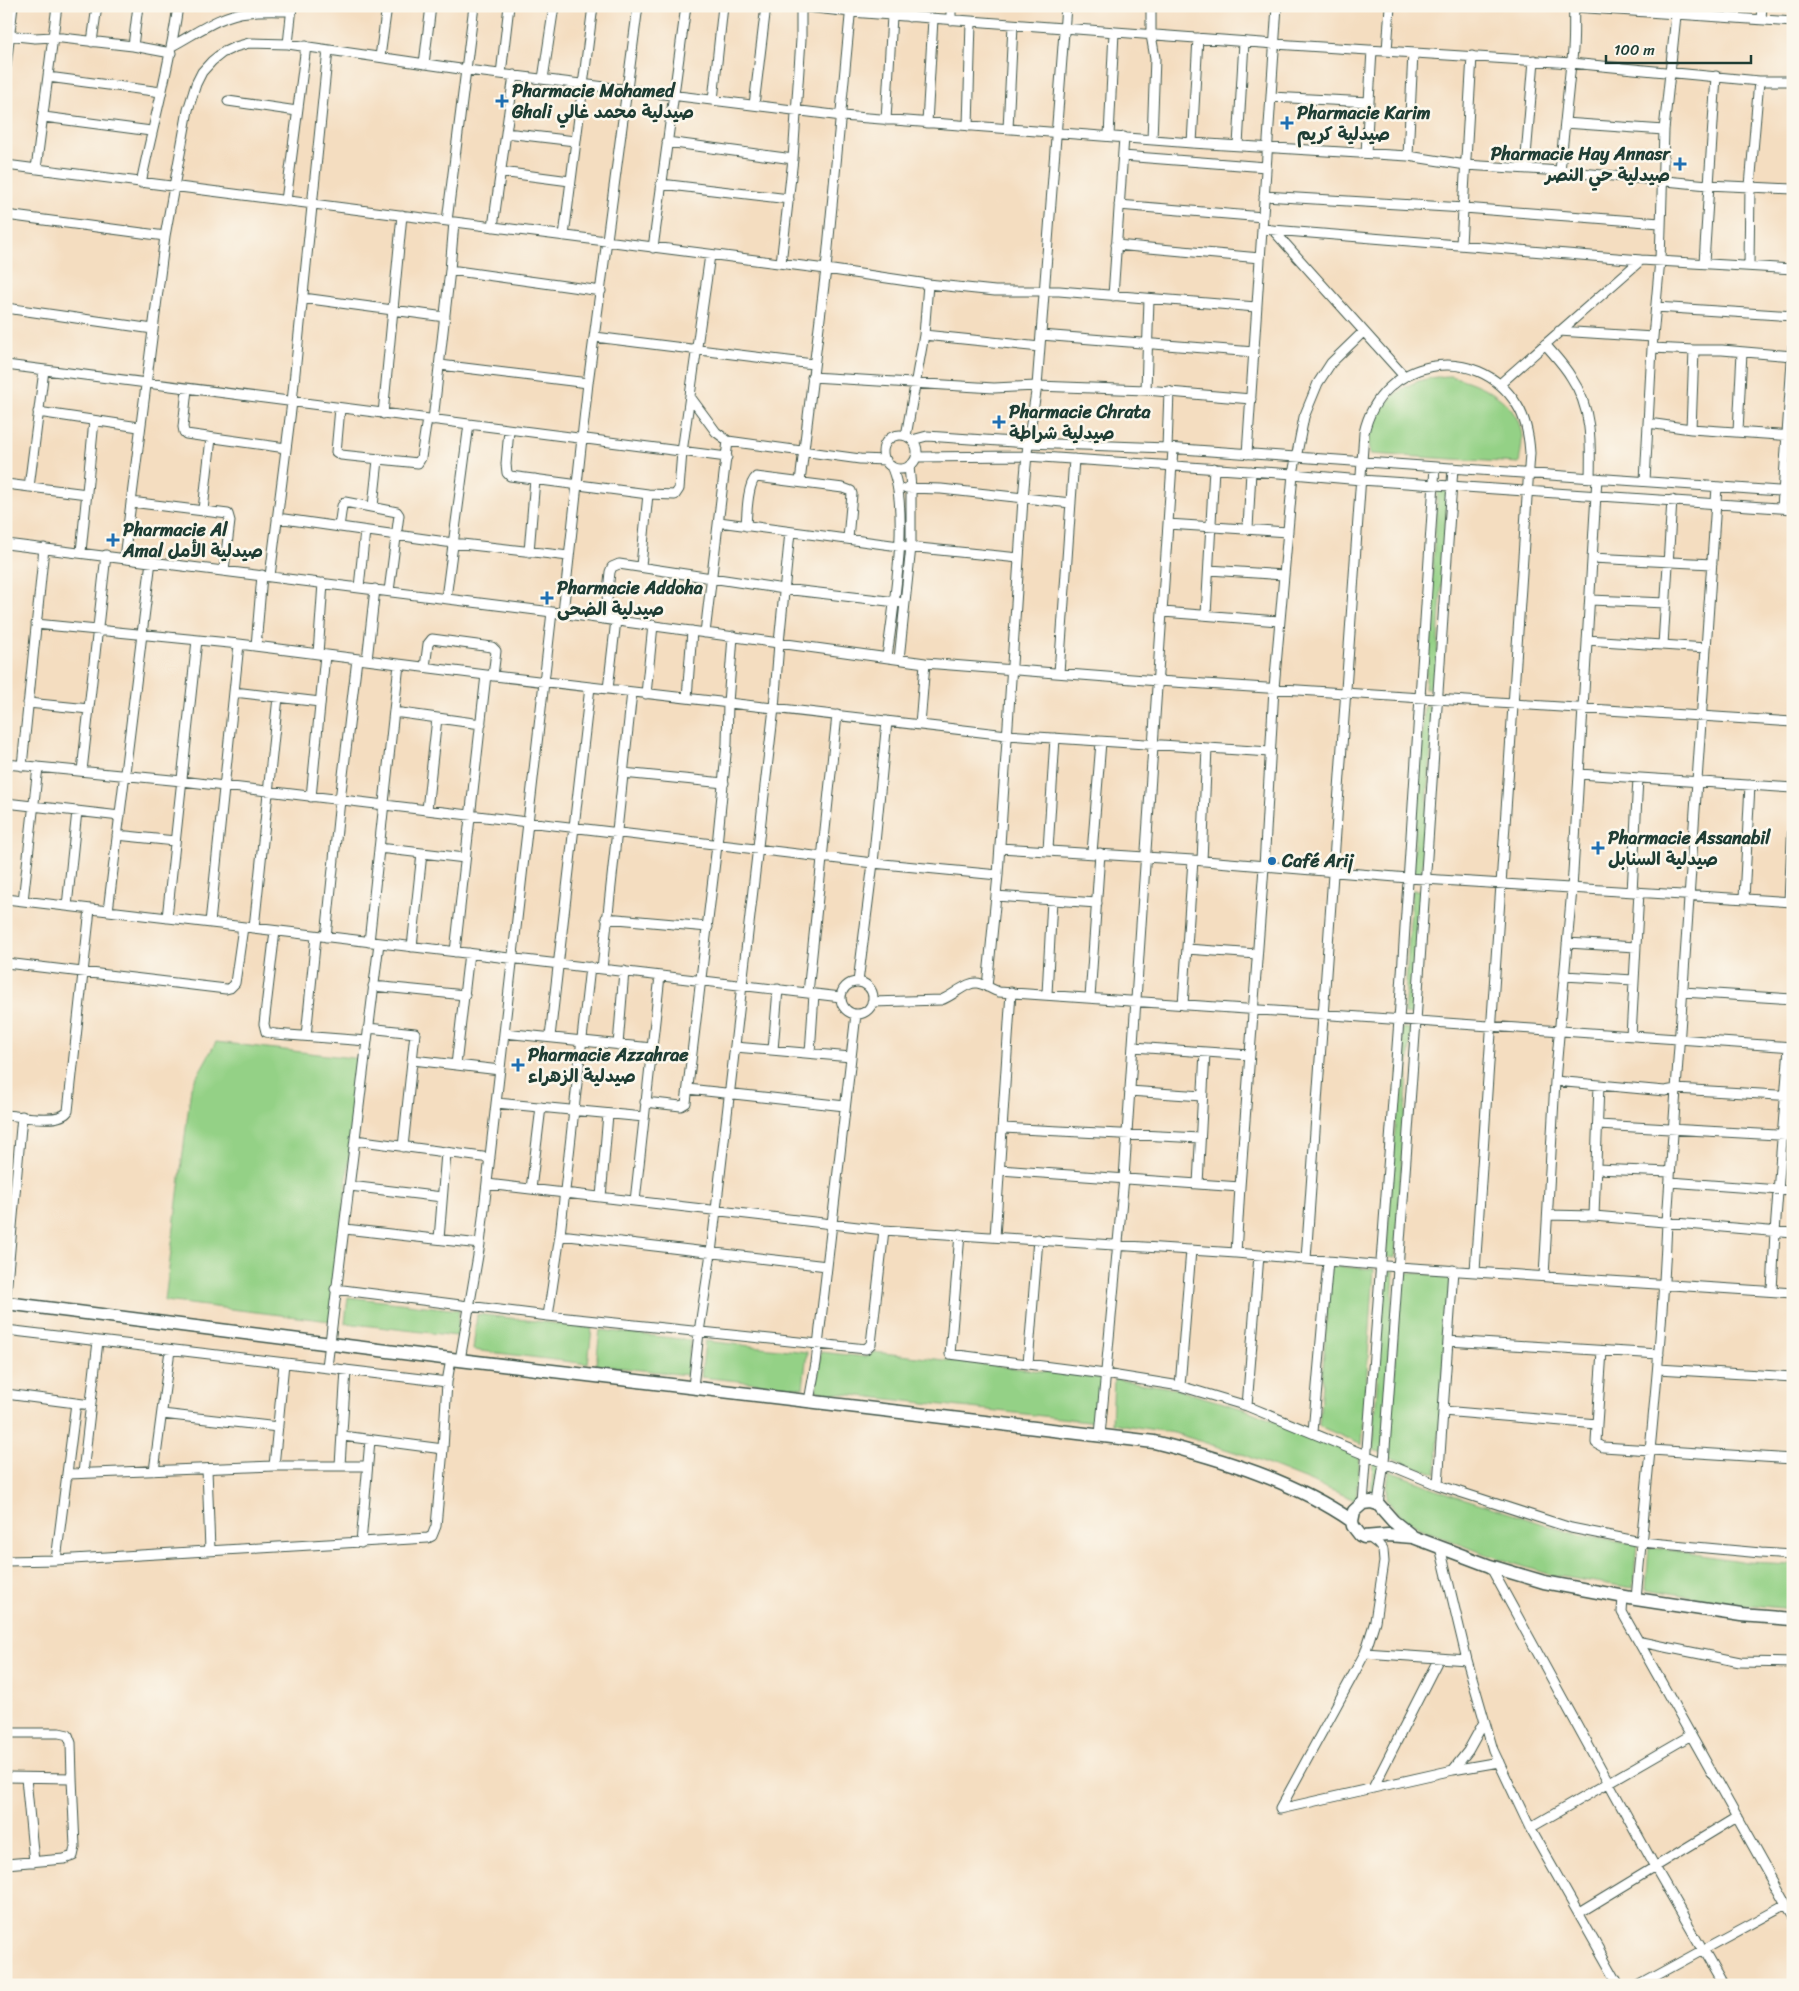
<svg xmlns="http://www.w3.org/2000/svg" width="1799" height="1991" viewBox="0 0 1799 1991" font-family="Sriracha,'Playpen Sans Arabic',sans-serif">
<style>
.green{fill:#94d186;stroke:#5a875d}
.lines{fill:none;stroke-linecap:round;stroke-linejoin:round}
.street-casing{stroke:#3f5549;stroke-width:11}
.secondary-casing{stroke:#3f5549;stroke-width:15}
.street{stroke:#fff;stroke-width:9}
.secondary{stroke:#fff;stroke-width:12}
.poi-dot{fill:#1f6fb2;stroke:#fbf7ec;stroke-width:2}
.labels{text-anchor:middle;stroke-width:5;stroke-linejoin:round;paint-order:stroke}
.poi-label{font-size:18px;font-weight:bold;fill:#1f3d34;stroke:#fbf7ec;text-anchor:start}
</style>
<rect width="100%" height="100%" fill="#fbf7ec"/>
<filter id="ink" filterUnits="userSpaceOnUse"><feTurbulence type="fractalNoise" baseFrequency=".02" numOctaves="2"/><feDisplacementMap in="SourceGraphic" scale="10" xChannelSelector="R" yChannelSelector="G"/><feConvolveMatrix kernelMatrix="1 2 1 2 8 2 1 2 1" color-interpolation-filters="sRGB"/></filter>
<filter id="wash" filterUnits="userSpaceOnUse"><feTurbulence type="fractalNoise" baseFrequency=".0096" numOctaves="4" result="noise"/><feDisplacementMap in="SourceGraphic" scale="20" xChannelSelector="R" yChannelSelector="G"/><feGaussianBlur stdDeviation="1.12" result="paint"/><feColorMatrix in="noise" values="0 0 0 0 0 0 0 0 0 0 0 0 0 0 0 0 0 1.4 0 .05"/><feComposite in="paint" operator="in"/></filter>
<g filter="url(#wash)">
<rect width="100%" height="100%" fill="#f4ddc0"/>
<path class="green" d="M1450,376C1481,383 1521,402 1522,439C1522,447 1520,455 1519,463L1370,454C1370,448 1368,440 1369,435C1369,430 1373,425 1375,421C1391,389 1416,377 1450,376Z
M1438,484H1448L1435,689H1425Z
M1424,706H1434L1422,876L1412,875Z
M1412,890H1421L1413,1015L1404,1014Z
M1402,1028L1411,1029L1395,1258L1386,1257Z
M216,1042L361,1059L330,1321L165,1301L191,1087Z
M1330,1266L1374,1269L1362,1445L1319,1426Z
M1384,1270L1394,1271L1383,1453L1373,1450Z
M1402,1272L1450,1276L1436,1474L1389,1457Z
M348,1297L459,1310L457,1336L345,1323Z
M477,1314L592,1328L588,1364L473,1350Z
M600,1330L690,1340L687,1375L596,1365Z
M705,1341L807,1352L803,1388L701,1377Z
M821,1352L866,1357L874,1352L1102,1378L1097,1422L816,1391Z
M1114,1379L1172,1388L1247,1410L1360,1456L1356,1500L1244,1455L1174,1433L1112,1423Z
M1373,1461L1382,1464L1379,1497L1371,1496Z
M1389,1470L1444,1492L1572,1533L1637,1544L1633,1588L1551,1575L1485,1554L1419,1528L1396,1511L1386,1499Z
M1649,1547L1747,1562L1793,1564V1609L1732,1603L1646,1589Z"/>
</g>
<g filter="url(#ink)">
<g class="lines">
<defs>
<path id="street" d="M797,6L851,12L1275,44L1571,63L1759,81H1793
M1151,6V35L1155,58L1152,140
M1559,6L1793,22
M909,17L910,6
M1761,19L1762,6
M951,20V6
M6,35L35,38L53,37L133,46L171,53
M92,42L97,6
M288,44L292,7
M133,46L138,6
M172,46C195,34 221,14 248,12C262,10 277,11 291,11
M1387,51L1390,6
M380,57L387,6
M424,64L431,6
M6,66L13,6
M501,74L509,6
M48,77L161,92
M543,79L554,6
M1271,97L1369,102
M713,100L723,6
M228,101L297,111
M754,105L766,6
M44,117L151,131
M886,120L892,16
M927,123L933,19
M1565,123L1664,130
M968,126L971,22
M1008,129L1013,25
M506,133L575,141
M1109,136L1114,32
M667,142L793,159
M1192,143L1198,38
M1238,145L1244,42
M1366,153L1372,50
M1123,156L1266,167
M1408,156L1413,53
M6,165L826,269L928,284L995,291H1059L1256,307
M1525,168L1534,60
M36,169L57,6
M1560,171L1571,63C1575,51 1573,21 1574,6
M501,172L570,181
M141,183C153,124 170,66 178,6
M661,184L789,199
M1264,196L1464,208L1660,223
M286,201L306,46
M1119,205L1263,217
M6,215L165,236
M447,221L474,6
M493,227L514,75
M1262,229L1641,260L1793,269
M1273,230L1403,375
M564,236L593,6
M1461,244L1472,56
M1116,245L1260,258
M653,248L686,6
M781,263L793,159L801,39V6
M1704,263L1716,76
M1749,266L1750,186L1759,81
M450,270L601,291
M1113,296L1124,137
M303,298L445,317
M1656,307L1793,316
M6,308L153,329
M1559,331L1653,337
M924,335L1040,347
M1041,335L1254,352
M595,337L813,364
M1545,344C1554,355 1564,365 1571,377C1592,408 1591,442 1590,477
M1652,348L1694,350
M6,365L727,457
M440,365L588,383
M812,377L994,388L1037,386L1146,390L1251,399
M1500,384L1641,260
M187,389L183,427L184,432L186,434L286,448
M1146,390L1149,299
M691,398L716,432L728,441L860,459L886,460
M340,408L336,452L341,455L418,463L421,458L427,419
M38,412L139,427
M383,414L402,215
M433,420L450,270L454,222
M1648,423L1691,429L1793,436
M1691,429L1694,350H1722L1793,356
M509,430L506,464L507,473L510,476L648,494L675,495L679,489L682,452L710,255
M1738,431L1742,352
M883 452a17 17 0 1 1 34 0a17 17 0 1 1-34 0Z
M906,436L924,335L928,284
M912,440L927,436L1028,443L1167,448L1793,492
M1167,448L1169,391
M1247,454L1277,6
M916,457L1027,456L1293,474L1361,480L1793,509
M1645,481L1652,348L1660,260L1664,130L1677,6
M800,482L826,269L851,6
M6,484L87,494
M29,487L44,370
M906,488L941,489L1071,503
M131,502L228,514L230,521L224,570
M373,506L378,460
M1782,508L1793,346
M203,510L211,438
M277,518L453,543L569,556
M719,522L899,546L1019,558
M1168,524L1288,532
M746,526C747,514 747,485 756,477L843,488L851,491L852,494L848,539
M339,527L342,506L345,502L397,512L399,515L389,591
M1248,529L1251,471
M6,544L552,612L925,663L1158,681L1793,722
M81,552L94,421
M529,552L535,479
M124,558L165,236L188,110L196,84L202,72L212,61L222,53L235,47L249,43L288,44L467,70L842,116L1192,143L1408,156L1466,165L1560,171L1708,185L1793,189
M1592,558L1712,564
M641,566L648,494
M1209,570L1284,575
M270,576L292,402L328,50
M359,587L365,531
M446,598L469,424
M1590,600L1666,603
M1163,612L1279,621
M563,613L588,383L638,6
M1206,615L1214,468
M605,619L610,572L612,567L619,564L784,589L905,603
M36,624L239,644L486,675L1007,735L1270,752
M705,633L728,441
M1587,640L1706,648
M1663,645L1672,500
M256,646L262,575
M318,654L323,583
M887,657C893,609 911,508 891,466
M899,659L911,547V488L909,466
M367,660L375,589
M425,667L428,644L432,639L492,647L496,651L493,676
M1059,673L1074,459
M608,689L616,620
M234,692L320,702
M646,694L653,625
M687,698L692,631
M28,703L89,709
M394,712L481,724
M920,725L925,663
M6,764L182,781L873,863L998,875
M22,766L44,548
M82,771L106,555
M623,773L724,783
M1579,774L1793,788
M311,797L325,655
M6,803L120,816
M427,810L437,718
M117,835L175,841
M379,848L465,858
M1000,848L1193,860L1408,878L1793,902
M1048,850L1055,738
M1092,853L1101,742
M1202,861L1207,748
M1632,892L1638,778
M996,896L1097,903
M1744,898L1750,785
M6,899L841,997
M23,901L38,767
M1789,901L1793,822
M67,906L77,811
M108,911L151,561
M167,918L197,640
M606,918L708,927
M210,923L239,644
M254,928L278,697
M275,931L264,1024L266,1032L275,1034L367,1041
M326,937L340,800L357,659
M369,942L399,664
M1567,943L1636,947
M412,947L422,853
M1187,949L1257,954
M455,952L486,675
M6,963L226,989L230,988L235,983L243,927
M602,969L632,692
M1564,976L1634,980
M858,982L873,863L887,721
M841 998a16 16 0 1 1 32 0a16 16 0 1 1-32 0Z
M373,986L465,995
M987,987L998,875L1023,499L1028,443L1037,386L1066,6
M1683,992L1793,999
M808,993L837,715
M1047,994L1052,900
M1090,998L1100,853
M872,1002L941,1000C954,996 968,979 981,984C987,986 993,990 999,992L1793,1047
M1183,1005L1193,860
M368,1028L415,1033L403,1147
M504,1033L652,1048
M306,1036L316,936
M1631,1036L1639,892
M550,1037L590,687
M618,1045L624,971
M735,1047L851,1057
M1133,1047L1250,1055
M773,1050L778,989
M810,1053L814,994
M413,1060L500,1070
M456,1065L469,953
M1555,1081L1665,1091L1676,1089L1793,1096
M688,1089L845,1106
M1129,1091L1202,1096
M645,1102L681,1106L686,1103L717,845L727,744L728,703L733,636
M496,1103L644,1117
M6,1115C21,1116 60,1124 68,1111L90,909
M1598,1125L1793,1136
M1002,1128L1200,1138
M355,1140L490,1158
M1596,1169L1670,1172
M1000,1170L1240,1187L1264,867L1274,688L1293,474L1304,417L1318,383L1331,363L1363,332
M1670,1182L1793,1191
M487,1184L884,1230L1236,1253L1398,1267L1793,1293
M1198,1184L1205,1052
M350,1186L442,1197
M531,1189L541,1107
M601,1197L608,1114
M635,1201L660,976
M1548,1215L1594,1216L1793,1233
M1594,1216L1599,1085
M345,1229L480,1244
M960,1234L950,1354L1105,1374L1180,1386L1247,1406L1438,1485L1571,1528L1641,1542L1761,1553L1793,1555
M560,1235L827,1266
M995,1237L1011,992
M439,1239L446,1153
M1236,1253L1240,1187
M1306,1259L1364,433C1380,358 1477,340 1517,405C1526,419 1529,436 1530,453L1475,1271
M1453,1270L1443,1411L1597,1424L1596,1443L1603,1447L1793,1459
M1544,1276L1555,1081L1572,889L1597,478
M335,1289L548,1316L866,1349L871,1344L884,1230
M1772,1291L1775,1232L1789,1047
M6,1294L22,1116
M548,1316L560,1235L590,967
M6,1330L447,1382
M1448,1341L1659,1354
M460,1360L480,1244L552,612
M1028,1364L1038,1239
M327,1367L379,943
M1658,1369L1793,1377
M1180,1386L1191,1250
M693,1387L699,1332L711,1253L774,708L779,643L790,532
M6,1394L91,1405
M809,1401L816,1363L856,1014
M1247,1406L1259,1255
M162,1414L278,1427
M1597,1424L1602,1351
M1313,1432L1328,1261
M1100,1435L1124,1178L1173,449
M343,1436L443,1449
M340,1465L346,1370
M274,1466L284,1363
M207,1469L210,1550
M154,1471L170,1350
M83,1473L98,1341
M68,1474L274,1466H367
M1438,1485L1443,1411
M1363,1503L1399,1020L1435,467
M1378,1504L1384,1462L1416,1021L1453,468
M361,1543L370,1440
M1440,1547L1467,1660L1493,1750L1530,1828L1619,1985
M56,1560L76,1403
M6,1561L56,1560L428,1538L432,1536L436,1526L443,1449L447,1382L451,1359
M1490,1566L1655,1867L1703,1950L1786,1905L1622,1612L1623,1597
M1636,1599C1647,1474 1662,1348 1667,1222L1717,487
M1641,1642L1740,1662L1793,1663
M1365,1653L1467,1660
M6,1733H59L68,1735L71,1743L72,1778
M1453,1770L1468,1751L1484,1722
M6,1777L72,1778L75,1847L73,1856L64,1859L6,1864
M26,1778L34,1862
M1373,1788L1439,1658
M1280,1809L1358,1666L1365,1653L1375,1621L1384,1562L1383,1550L1378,1544L1370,1538
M1280,1809L1453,1770L1499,1762
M1530,1828L1691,1735
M1786,1905L1793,1916
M1579,1913L1737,1817
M1639,1985L1703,1950L1723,1985"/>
<path id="secondary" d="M6,1303L451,1359L1154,1442C1222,1459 1294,1481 1352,1521
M1413,1537L1393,1521L1378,1504L1371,1502L1363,1503L1354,1511L1352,1521L1353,1526L1360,1535L1364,1537L1388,1535L1413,1537L1490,1566L1544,1582L1636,1599L1741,1615L1793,1619"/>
</defs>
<use href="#street" class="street-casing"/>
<use href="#secondary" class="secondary-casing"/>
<use href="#street" class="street"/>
<use href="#secondary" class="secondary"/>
</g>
</g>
<g class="poi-dot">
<path d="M499.5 93.5h5v5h5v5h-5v5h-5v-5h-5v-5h5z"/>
<path d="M1284.5 115.5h5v5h5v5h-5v5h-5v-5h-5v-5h5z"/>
<path d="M1677.5 156.5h5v5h5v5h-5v5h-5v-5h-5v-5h5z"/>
<path d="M996.5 414.5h5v5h5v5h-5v5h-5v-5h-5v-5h5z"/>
<path d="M110.5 532.5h5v5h5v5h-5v5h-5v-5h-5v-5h5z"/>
<path d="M544.5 590.5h5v5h5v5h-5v5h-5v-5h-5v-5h5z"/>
<path d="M1595.5 840.5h5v5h5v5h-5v5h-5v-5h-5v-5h5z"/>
<circle cx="1272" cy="861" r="5"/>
<path d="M515.5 1057.5h5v5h5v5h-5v5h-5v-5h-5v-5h5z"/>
</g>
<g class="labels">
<g class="poi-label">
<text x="512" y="97">Pharmacie Mohamed<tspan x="512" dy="21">Ghali صيدلية محمد غالي</tspan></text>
<text x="1297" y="119">Pharmacie Karim<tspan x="1297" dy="21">صيدلية كريم</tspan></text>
<text x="1670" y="160" text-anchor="end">Pharmacie Hay Annasr<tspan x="1670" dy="21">صيدلية حي النصر</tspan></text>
<text x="1009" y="418">Pharmacie Chrata<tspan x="1009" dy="21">صيدلية شراطة</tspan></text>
<text x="123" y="536">Pharmacie Al<tspan x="123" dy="21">Amal صيدلية الأمل</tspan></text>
<text x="557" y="594">Pharmacie Addoha<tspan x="557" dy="21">صيدلية الضحى</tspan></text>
<text x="1608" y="844">Pharmacie Assanabil<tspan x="1608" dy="21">صيدلية السنابل</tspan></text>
<text x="1282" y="867">Café Arij</text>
<text x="528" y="1061">Pharmacie Azzahrae<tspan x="528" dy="21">صيدلية الزهراء</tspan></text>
</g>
</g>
<rect width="1799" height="1991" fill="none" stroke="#fbf7ec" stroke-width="25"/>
<path d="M1606 55v8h145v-8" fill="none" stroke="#1f3d34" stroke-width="2.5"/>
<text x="1614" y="55" font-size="15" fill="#1f3d34" stroke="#fbf7ec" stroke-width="4" paint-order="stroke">100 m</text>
</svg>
